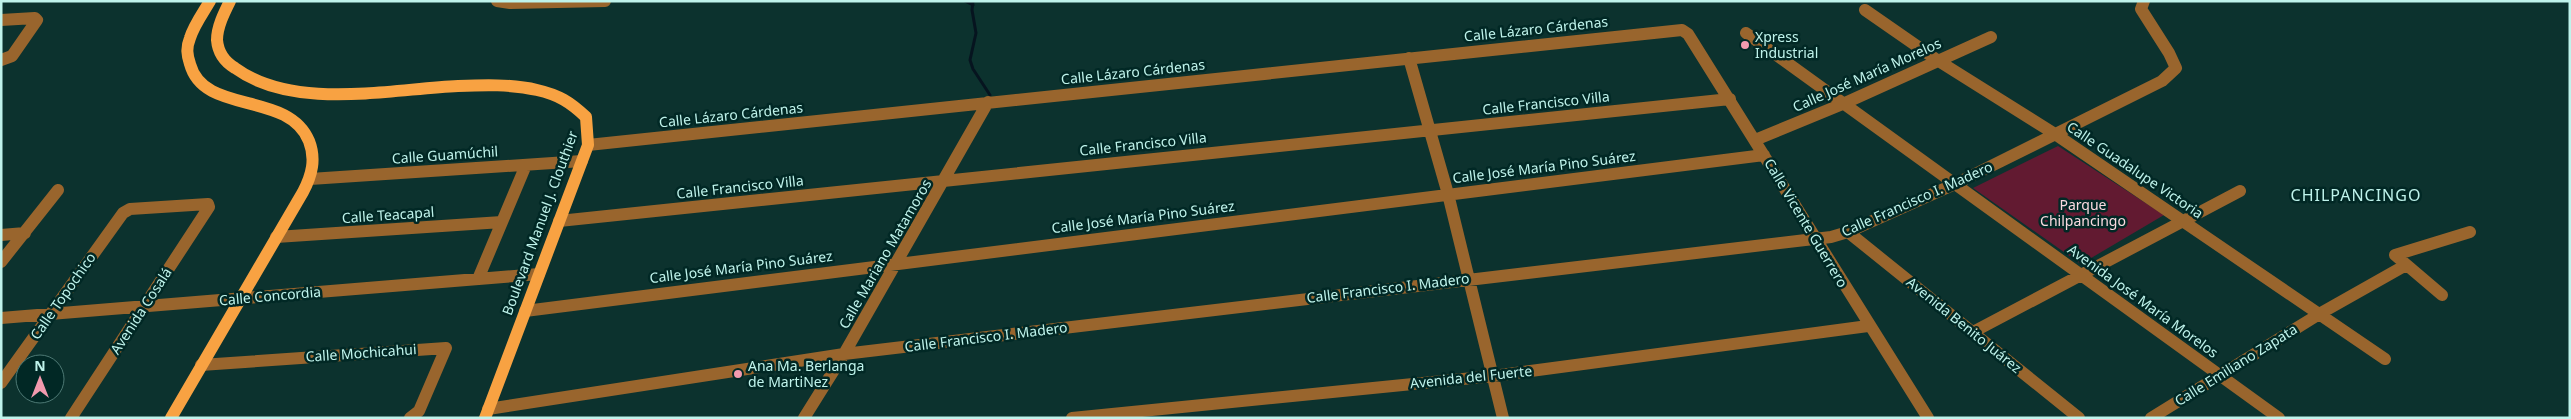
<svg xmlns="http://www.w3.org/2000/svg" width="2571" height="419" viewBox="0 0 2571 419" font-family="'Noto Sans',sans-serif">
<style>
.green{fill:#621a31}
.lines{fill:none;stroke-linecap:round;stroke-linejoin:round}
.stream{stroke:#06141f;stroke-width:3}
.minor{stroke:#99652d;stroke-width:12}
.major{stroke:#f8a242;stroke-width:12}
.poi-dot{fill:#f29aae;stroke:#012825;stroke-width:2}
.labels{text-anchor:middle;stroke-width:5;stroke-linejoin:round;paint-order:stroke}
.street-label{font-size:14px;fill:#bff3eb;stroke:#012825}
.poi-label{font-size:14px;fill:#bff3eb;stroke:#012825;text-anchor:start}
.park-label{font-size:14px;fill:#fad9df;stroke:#012825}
.quarter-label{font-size:16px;letter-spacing:1px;fill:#bff3eb;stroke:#012825}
</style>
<rect width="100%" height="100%" fill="#0c322e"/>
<path class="green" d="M2058,146L2164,215L2081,264L1973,188Z"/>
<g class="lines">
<path class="stream" d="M965,1L973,5
M973,1L972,10L976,33L970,60L973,69L990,95"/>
<path class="minor" d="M497,1L510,3L605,1
M1865,10L1937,60L2055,134L2385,359
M1,20L35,18L37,20L12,56L1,60
M1746,33L2279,418
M1409,58L1448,194L1503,418
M1755,140L1845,103L1991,37
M588,145L1682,30L1688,34L1928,418
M310,179L582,161
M559,221L1730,99
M1848,232L2079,418
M1,235L25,233
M276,237L502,222
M1,262L58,190
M478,279L526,165
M2442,295L2395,255L2470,232
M525,311L1764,155
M1,318L539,274
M1973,332L2240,191
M201,365L446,348L419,411L410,418
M1,383L123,213L130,209L208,204L209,207L71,418
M488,409L844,354L1831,237L1848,232L1955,184L2162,81L2176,68L2169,53L2141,9L2144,1
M804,418L844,354L988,102
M1072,418L1493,376L1868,326
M2151,418L2321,313L2406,265"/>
<path class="major" d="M230,1C224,13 217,27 217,40C218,52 225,62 235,68C294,111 390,89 458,86C483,85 512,84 537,90C559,95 570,102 586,117L588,145L485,418
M171,418L303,192C312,175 316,159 309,141C288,90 204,116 190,64C187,55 186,48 190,38C194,25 203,13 210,1"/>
</g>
<g class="poi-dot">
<circle cx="1745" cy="45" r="5"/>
<circle cx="738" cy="374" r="5"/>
</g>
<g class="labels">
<g class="street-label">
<text transform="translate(1536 29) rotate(-6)" y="5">Calle Lázaro Cárdenas</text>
<text transform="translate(1133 72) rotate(-6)" y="5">Calle Lázaro Cárdenas</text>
<text transform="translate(1867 75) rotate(-24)" y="5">Calle José María Morelos</text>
<text transform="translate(1546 103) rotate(-6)" y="5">Calle Francisco Villa</text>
<text transform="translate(731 115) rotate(-6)" y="5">Calle Lázaro Cárdenas</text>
<text transform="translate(1143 144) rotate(-6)" y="5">Calle Francisco Villa</text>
<text transform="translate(445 155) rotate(-4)" y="5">Calle Guamúchil</text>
<text transform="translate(1544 167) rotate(-7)" y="5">Calle José María Pino Suárez</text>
<text transform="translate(2135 170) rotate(34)" y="5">Calle Guadalupe Victoria</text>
<text transform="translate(740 187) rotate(-6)" y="5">Calle Francisco Villa</text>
<text transform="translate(1917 199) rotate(-24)" y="5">Calle Francisco I. Madero</text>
<text transform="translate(388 215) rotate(-4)" y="5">Calle Teacapal</text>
<text transform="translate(1143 217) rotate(-7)" y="5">Calle José María Pino Suárez</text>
<text transform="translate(540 223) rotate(-70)" y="5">Boulevard Manuel J. Clouthier</text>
<text transform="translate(1806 223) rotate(59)" y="5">Calle Vicente Guerrero</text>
<text transform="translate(885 254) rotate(-60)" y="5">Calle Mariano Matamoros</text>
<text transform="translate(741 267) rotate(-7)" y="5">Calle José María Pino Suárez</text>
<text transform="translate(1388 288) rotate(-7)" y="5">Calle Francisco I. Madero</text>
<text transform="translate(63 296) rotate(-55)" y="5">Calle Topochico</text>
<text transform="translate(270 296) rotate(-5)" y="5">Calle Concordia</text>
<text transform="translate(2143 301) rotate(36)" y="5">Avenida José María Morelos</text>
<text transform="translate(141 311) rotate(-57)" y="5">Avenida Cosalá</text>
<text transform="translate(1964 325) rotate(39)" y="5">Avenida Benito Juárez</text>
<text transform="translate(986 337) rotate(-7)" y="5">Calle Francisco I. Madero</text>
<text transform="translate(361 353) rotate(-4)" y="5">Calle Mochicahui</text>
<text transform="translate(2236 365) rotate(-32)" y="5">Calle Emiliano Zapata</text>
<text transform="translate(1471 377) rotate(-6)" y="5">Avenida del Fuerte</text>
</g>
<g class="poi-label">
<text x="1755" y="42">Xpress<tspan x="1755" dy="16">Industrial</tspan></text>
<text x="748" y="371">Ana Ma. Berlanga<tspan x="748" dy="16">de MartiNez</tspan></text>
</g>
<g class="park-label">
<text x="2083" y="210">Parque<tspan x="2083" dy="16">Chilpancingo</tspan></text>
</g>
<g class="quarter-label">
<text x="2356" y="201">CHILPANCINGO</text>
</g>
</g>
<rect width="2571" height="419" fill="none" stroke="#bff3eb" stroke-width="5"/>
<g transform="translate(40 379)"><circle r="24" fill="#012825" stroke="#4d7974"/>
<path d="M0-4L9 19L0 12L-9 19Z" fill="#f29aae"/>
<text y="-8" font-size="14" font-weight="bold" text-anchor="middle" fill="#bff3eb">N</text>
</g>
</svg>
